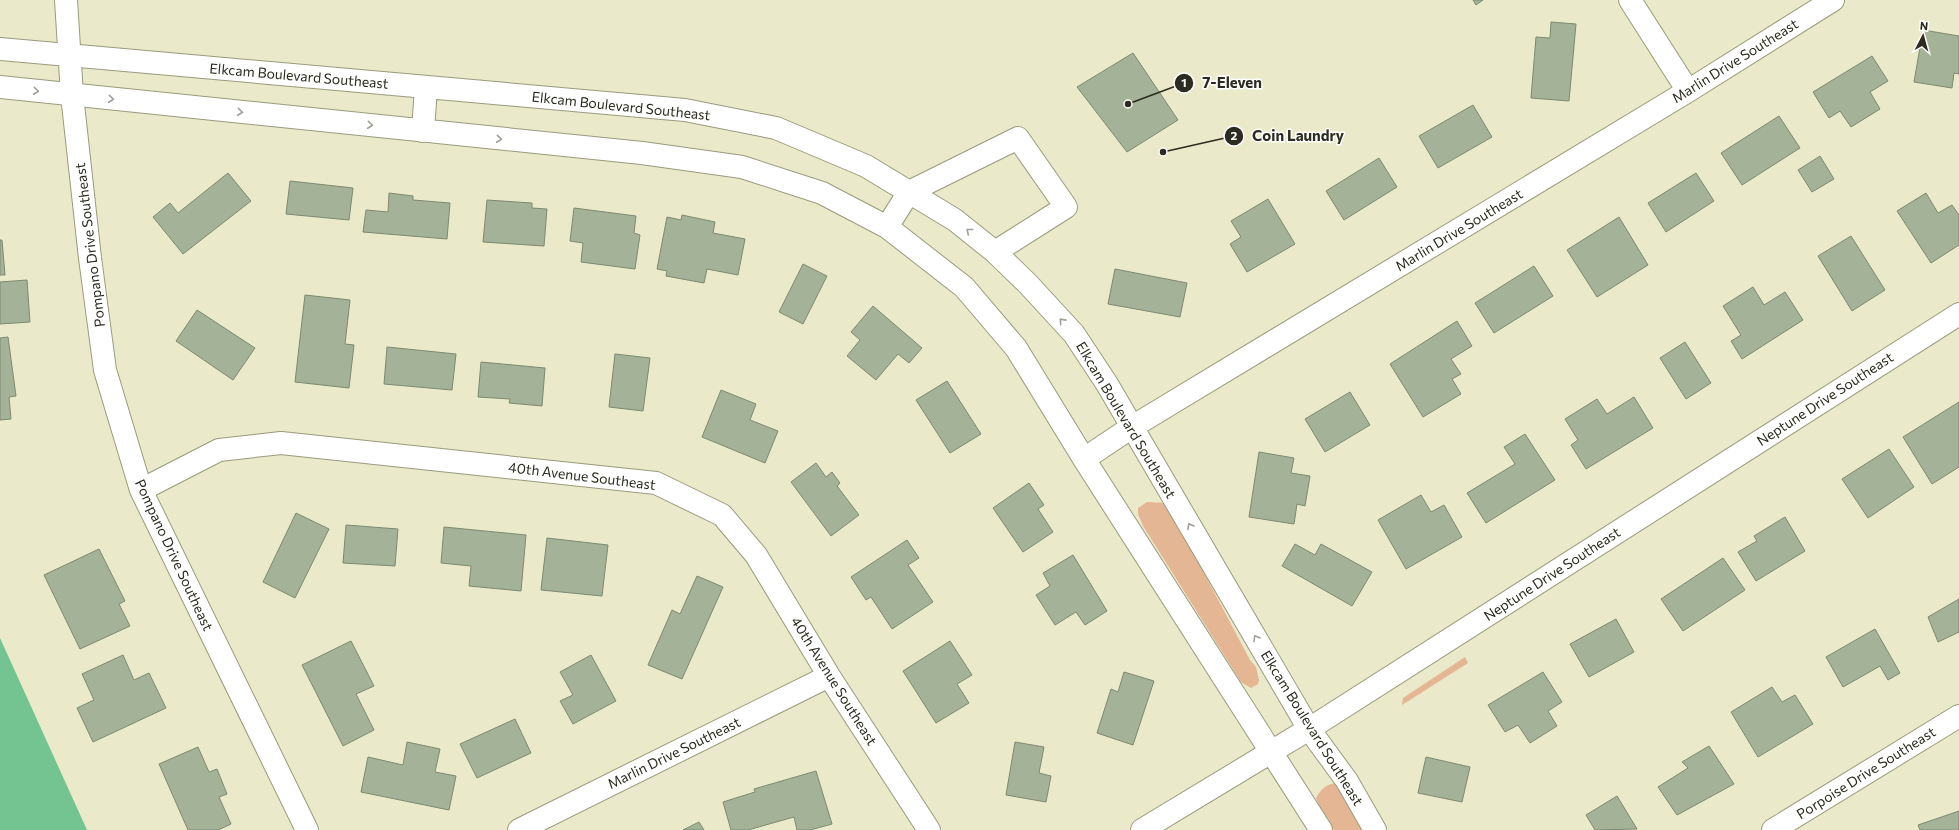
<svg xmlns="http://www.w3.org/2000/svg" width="1959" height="830" viewBox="0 0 1959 830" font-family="Commissioner,sans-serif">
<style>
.green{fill:#e5b694}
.water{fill:#73c490}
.building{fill:#a4b297;stroke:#7c8a70}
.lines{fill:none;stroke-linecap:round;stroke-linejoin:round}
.minor-casing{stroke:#9a9a7d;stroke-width:24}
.minor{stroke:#fff;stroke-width:22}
.oneway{stroke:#a0a09a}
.labels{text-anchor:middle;stroke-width:3;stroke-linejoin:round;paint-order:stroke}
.street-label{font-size:14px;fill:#2c2b1f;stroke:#fff}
.leader{fill:none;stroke:#2c2b1f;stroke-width:1.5}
.callout-dot{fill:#2c2b1f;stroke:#fff;stroke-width:1.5}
.mark-label{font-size:12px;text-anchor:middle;font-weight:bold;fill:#fff}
.callout-label{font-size:15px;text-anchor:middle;font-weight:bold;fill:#2c2b1f;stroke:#fff;stroke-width:3;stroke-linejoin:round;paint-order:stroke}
</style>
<rect width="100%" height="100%" fill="#eae9ca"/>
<path class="green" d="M1147,502L1167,503L1250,660L1256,667L1259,680L1258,684L1251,688L1241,682L1143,526L1138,514V508Z
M1465,657L1468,663L1402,705L1403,698Z
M1337,783L1364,830H1334L1320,809L1316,798C1321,789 1326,784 1337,783Z"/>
<path class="water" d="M0,638L87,830H0Z"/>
<path class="building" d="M1473,0H1483L1476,5Z
M1551,22L1576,24L1569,101L1531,98L1536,37L1550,38Z
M1923,30L1959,36V74L1954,73L1952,88L1914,82Z
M1133,53L1178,120L1127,152L1077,87Z
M1872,56L1888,81L1870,92L1880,109L1851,127L1840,111L1829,118L1813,92Z
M1473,105L1492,137L1438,168L1419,136Z
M1779,116L1800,148L1742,185L1721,153Z
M1820,156L1834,179L1812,192L1798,170Z
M1379,158L1397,187L1344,220L1326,191Z
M228,173L251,201L183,254L153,217L170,203L178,213Z
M1696,173L1714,201L1666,232L1648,203Z
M290,181L353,188L349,220L286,214Z
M389,193L413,196V200L450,203L447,239L363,232L366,210L388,212Z
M1926,193L1938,213L1952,205L1959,215V245L1931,263L1897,211Z
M1268,199L1295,244L1247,272L1230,244L1241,237L1231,221Z
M487,200L532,203V208L547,209L544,246L483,242Z
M574,208L636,216L634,233L640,235L635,269L581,262L583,243L570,241Z
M682,215L715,222L713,233L745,239L738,275L707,269L704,283L666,276L667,271L657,269L667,217L681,220Z
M1619,217L1648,265L1597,297L1567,250Z
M1851,236L1885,290L1852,311L1818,256Z
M0,240H2L5,275H0Z
M803,264L827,276L803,324L779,312Z
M1534,266L1553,296L1494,333L1475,303Z
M1115,269L1187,283L1180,317L1108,304Z
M27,280L30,322L0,324V282Z
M1753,287L1764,305L1785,292L1803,320L1742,359L1731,341L1741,335L1723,306Z
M305,295L350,300L345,344L354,345L349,388L295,382Z
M873,306L922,348L909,363L898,354L876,380L847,356L860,340L851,332Z
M197,310L255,348L233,380L176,341Z
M1457,321L1472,346L1451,359L1461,374L1452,379L1461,394L1423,417L1390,364Z
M8,337L16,396L9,397L11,419L0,420V338Z
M1685,342L1711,383L1686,399L1660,358Z
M387,347L456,354L452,390L384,384Z
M615,354L650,358L643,411L609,407Z
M481,362L545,368L542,406L509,403L510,399L478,397Z
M947,381L981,434L950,453L916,400Z
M721,390L756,404L750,420L778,431L765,463L702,437Z
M1350,392L1370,425L1325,452L1305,419Z
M1634,397L1653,428L1586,469L1571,445L1578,440L1565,419L1597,399L1607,414Z
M1959,402V467L1932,484L1903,437Z
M1525,434L1555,480L1486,523L1467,493L1515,464L1504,447Z
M1889,449L1914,487L1868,518L1842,479Z
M1259,452L1294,458L1291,473L1310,476L1305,506L1297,504L1294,524L1249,517Z
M816,463L826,477L832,472L840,483L837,486L859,515L831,536L791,482Z
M1029,483L1044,505L1038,509L1053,532L1023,552L993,508Z
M1421,495L1431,512L1444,505L1462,537L1406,569L1378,520Z
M296,513L329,529L295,598L263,582Z
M1785,517L1805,551L1756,581L1738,552L1757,541L1754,536Z
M346,525L398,529L395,566L343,563Z
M444,527L526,535L521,591L469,586L471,566L441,563Z
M547,538L608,545L602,596L541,590Z
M907,540L919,558L908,565L933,602L892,629L871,597L866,600L851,577Z
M1295,544L1315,555L1321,544L1372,572L1352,606L1282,566Z
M99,549L125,601L119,604L130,626L80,649L44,575Z
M1073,555L1107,611L1085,625L1076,612L1055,625L1036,595L1050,586L1043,573Z
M1723,558L1745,590L1683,631L1661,599Z
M697,576L723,587L682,679L648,665L672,610L680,614Z
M1959,599V632L1938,642L1928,617Z
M1616,619L1634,652L1589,677L1570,644Z
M1875,629L1900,673L1888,680L1880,666L1843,687L1826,657Z
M351,641L374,686L356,694L374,730L343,746L302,665Z
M950,641L972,675L957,684L969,703L936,723L903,671Z
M123,655L134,680L149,673L166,708L93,742L77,708L94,700L82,674Z
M591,655L616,701L573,724L560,701L573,695L560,672Z
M1124,672L1154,681L1133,745L1097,733L1111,689L1118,692Z
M1543,672L1562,702L1548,711L1557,726L1530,743L1518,725L1505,732L1488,705Z
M1772,687L1782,702L1795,695L1813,724L1758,757L1731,712Z
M515,719L531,753L477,778L460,744Z
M407,742L440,749L435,772L456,776L449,810L361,792L368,757L403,765Z
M1015,742L1044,747L1039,773L1051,776L1046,802L1006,795Z
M1709,746L1734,784L1677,815L1658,787L1688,768L1682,762Z
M198,747L209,772L217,769L227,794L219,797L231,824L218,830H188L159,764Z
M1426,757L1470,767L1462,802L1418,793Z
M816,771L832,824L810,830H797L794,817L748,830H731L723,802L755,792L754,789Z
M1617,796L1637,829L1595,830L1586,815Z
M1959,811V830H1920L1918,825Z
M699,822L704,830H683Z"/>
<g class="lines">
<defs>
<path id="minor" d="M66,0L72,95L90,258L105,370L141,490L307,830
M1630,0L1688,91
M0,49L685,110L776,128L866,166L955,220L995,252L1028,284L1074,334L1107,384L1309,729L1347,781L1375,830
M0,87L642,153L742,167L822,193L887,227L964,287L1016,348L1084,459L1321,830
M423,131L426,87
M887,227L909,192L1018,138L1066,207L995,252
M1084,459L1132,427L1688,91L1833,0
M141,490L219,450L281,443L656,483L722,515L756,555L829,676L929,830
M519,830L829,676
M1142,830L1309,729L1959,314
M1773,830L1959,716"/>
</defs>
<use href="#minor" class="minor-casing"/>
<use href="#minor" class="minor"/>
</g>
<defs><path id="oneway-chevron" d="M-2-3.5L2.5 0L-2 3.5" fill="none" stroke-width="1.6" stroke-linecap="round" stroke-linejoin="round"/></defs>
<g class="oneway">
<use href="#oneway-chevron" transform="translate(36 91) rotate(6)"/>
<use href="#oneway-chevron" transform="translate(111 99) rotate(6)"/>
<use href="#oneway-chevron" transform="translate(240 112) rotate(6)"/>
<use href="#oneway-chevron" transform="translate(370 125) rotate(6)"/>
<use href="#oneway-chevron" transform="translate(499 139) rotate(6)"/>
<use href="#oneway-chevron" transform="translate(969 231) rotate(-141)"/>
<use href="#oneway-chevron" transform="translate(1062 321) rotate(-132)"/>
<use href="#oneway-chevron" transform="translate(1190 526) rotate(-120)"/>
<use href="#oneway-chevron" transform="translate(1256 638) rotate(-120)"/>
</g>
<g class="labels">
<g class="street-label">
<text transform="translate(1735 61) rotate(-32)" y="5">Marlin Drive Southeast</text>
<text transform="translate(299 76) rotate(5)" y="5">Elkcam Boulevard Southeast</text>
<text transform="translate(621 106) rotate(6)" y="5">Elkcam Boulevard Southeast</text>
<text transform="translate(1459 230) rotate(-31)" y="5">Marlin Drive Southeast</text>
<text transform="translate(90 245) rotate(-97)" y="5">Pompano Drive Southeast</text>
<text transform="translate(1825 399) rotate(-33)" y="5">Neptune Drive Southeast</text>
<text transform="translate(1126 420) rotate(59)" y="5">Elkcam Boulevard Southeast</text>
<text transform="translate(582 476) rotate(7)" y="5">40th Avenue Southeast</text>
<text transform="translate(174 555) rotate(65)" y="5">Pompano Drive Southeast</text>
<text transform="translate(1552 574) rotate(-33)" y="5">Neptune Drive Southeast</text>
<text transform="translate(834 681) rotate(58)" y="5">40th Avenue Southeast</text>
<text transform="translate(1312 728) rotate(58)" y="5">Elkcam Boulevard Southeast</text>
<text transform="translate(674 753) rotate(-26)" y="5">Marlin Drive Southeast</text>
<text transform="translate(1866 773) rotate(-32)" y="5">Porpoise Drive Southeast</text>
</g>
</g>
<path class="leader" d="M1128 104L1184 83M1163 152L1234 136"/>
<g class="callout-dot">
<circle cx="1128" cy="104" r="4"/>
<circle cx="1163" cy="152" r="4"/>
<circle cx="1184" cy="83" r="10"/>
<circle cx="1234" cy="136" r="10"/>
</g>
<g class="mark-label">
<text x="1184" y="87">1</text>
<text x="1234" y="140">2</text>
</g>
<g class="callout-label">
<text x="1232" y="88">7-Eleven</text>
<text x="1298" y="141">Coin Laundry</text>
</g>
<g transform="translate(1923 36) rotate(6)" stroke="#ffffff" stroke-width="3" paint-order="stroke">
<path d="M0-3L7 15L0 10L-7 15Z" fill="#2c2b1f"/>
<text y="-6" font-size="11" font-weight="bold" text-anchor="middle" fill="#2c2b1f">N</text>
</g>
</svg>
